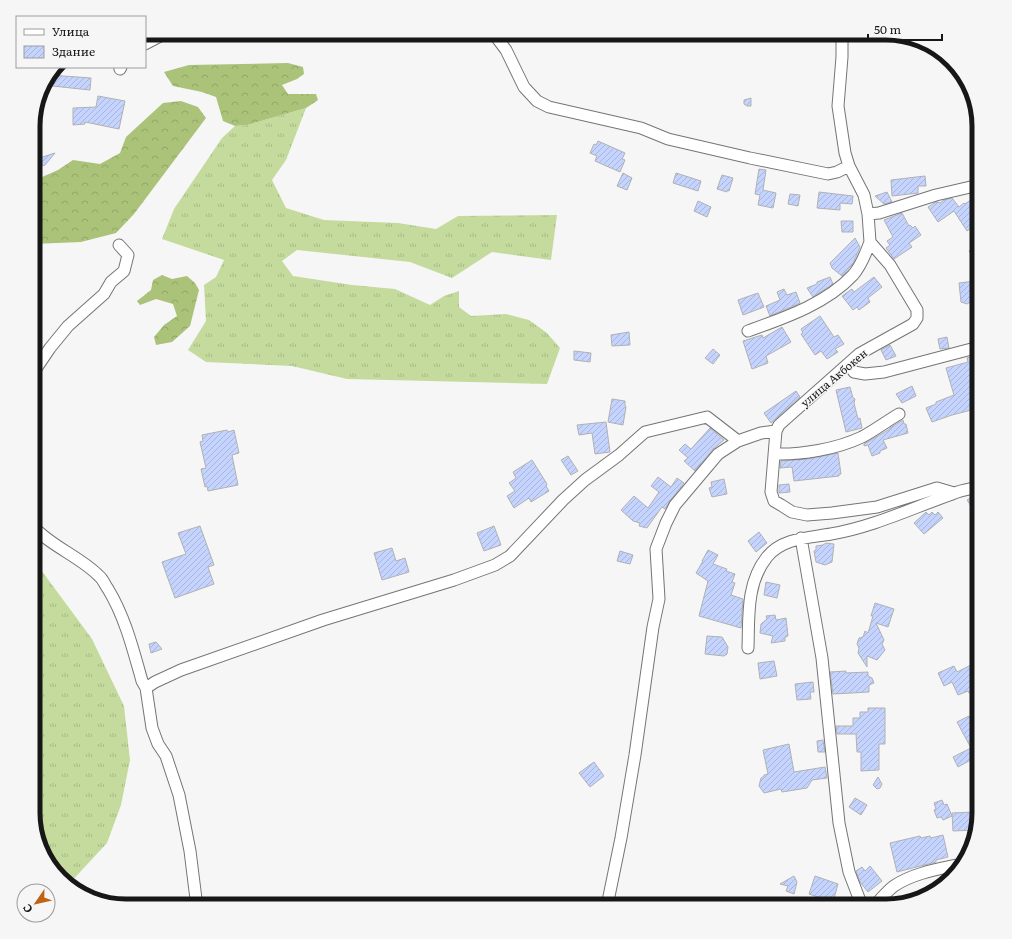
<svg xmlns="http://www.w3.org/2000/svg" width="1012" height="939" viewBox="0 0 1012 939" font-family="Literata,serif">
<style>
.grass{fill:url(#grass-tufts)}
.forest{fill:url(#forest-crowns)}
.building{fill:url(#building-hatch);stroke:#b0b1b2}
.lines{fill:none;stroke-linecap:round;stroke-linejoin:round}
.minor-casing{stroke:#757576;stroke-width:13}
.minor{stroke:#fff;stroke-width:11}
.labels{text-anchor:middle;stroke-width:3;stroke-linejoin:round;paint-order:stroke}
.street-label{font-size:11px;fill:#171717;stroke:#f6f6f7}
.rim{fill:none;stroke:#171717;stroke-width:5}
</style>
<defs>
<pattern id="grass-tufts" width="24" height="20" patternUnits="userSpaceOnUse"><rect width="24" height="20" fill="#c5db9d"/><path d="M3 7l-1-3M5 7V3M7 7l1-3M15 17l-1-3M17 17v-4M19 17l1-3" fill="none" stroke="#a8bb86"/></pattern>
<pattern id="forest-crowns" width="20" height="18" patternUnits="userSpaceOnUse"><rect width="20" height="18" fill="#aac379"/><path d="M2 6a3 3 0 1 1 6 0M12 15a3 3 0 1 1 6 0" fill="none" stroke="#92a768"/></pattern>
<pattern id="building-hatch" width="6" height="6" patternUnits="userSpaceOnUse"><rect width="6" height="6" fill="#c5d4fe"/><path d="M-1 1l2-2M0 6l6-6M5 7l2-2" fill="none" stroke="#a8b5d9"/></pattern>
</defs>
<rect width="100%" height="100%" fill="#f6f6f7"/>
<path class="grass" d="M306,108L286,160L272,180L286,208L324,220L398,223L436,229L458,216L557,215L551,260L492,252L452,278L410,262L297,250L282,261L293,276L352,285L395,289L430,305L444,296L459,291V307L471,316L506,314L529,320L547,333L560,348L547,384L347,379L292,366L206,362L188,350L206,321L204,285L216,277L224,260L162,239L174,209L222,138L235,126L247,125Z
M33,559L92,639L124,706L130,760L121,805L107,843L69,884L60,879L40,849L33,819Z"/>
<path class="forest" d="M288,63L303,67L304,74L297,79L282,85L288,94H316L318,100L306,108L247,125L235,126L223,121L216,97L202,92L173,86L164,72L189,65Z
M181,101L198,107L206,118L134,214L116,233L81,242L33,244V181L58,170L73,160L100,164L120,153L126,137L163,103Z
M162,275L172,279L187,276L195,283L199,290L190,326L172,342L156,345L154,337L164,325L177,316L173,304L156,299L140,305L137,301L151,290L153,280Z"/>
<path class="building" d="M50,75L91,78L90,90L43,85Z
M98,96L125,101L119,129L85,122V124L73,125V108L96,107Z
M751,98V106H747L744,104V100Z
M598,141L625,153L622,159L625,160L620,172L595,161L597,156L590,153L594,144L596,145Z
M55,153L45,165L33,169V160Z
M759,169L766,170L763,190L776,193L773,208L758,205L760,195L755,194Z
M623,173L632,178L627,190L617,186Z
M676,173L701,181L698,191L673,183Z
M722,175L733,178L729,191L727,190V192L717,189Z
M925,176L926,186H918V193L892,196L891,180Z
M819,192L853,196L852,204L840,203V210L817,208Z
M887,192L892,202L884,204L875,196Z
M790,194L800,195L798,206L788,204Z
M979,194V216L975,219L977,224L967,231L954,211L938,222L928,207L936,202H938L940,203L944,200L952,198L959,207L964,203L965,204Z
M698,201L711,207L707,217L694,211Z
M902,213L909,226L910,225L913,228L915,226L921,235L909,243L912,247L894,259L886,248L890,245L887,241L893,237L884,220Z
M841,221H853V232H842Z
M855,238L860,247L853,264L842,276L832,268L830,263Z
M979,244V265L969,251Z
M830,277L833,284L813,297L807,288L817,284V282Z
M874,277L882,287L868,298L870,302L859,310L857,307L853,310L842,296L852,289L854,292Z
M975,281L977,298L967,304L961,302L959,283Z
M784,289L787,295L796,292L800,303L770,316L766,306L780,300L777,292Z
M758,293L764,307L743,315L738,300Z
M820,316L834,337L838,335L844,344L835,349L838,352L827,359L821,351L815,355L801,334L803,333L801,329Z
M782,327L791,342L766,356L768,363L752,369L743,341L762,335L763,338Z
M629,332L630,345L612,346L611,335Z
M947,337L949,348L940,349L938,339Z
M890,345L896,356L886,360L881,350Z
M713,349L720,355L713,364L705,358Z
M574,351L591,353L590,362L574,360Z
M979,355V386L975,387L979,400V408L952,415L932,422L926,408L936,404V402L954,395L946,368L968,362L967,358Z
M912,386L916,396L902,403L896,394Z
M850,387L853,398L855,399L854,403L858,419L860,418L862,428L846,432L836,390Z
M796,391L800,397L771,423L764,413Z
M612,399L625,401V405L626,407L623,425L608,422Z
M903,420L904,424H906L908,433L883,440L887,448L880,451V453L872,456L868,445L864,446V444L890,429V428Z
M606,422L610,452L595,454L592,433L579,435L577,425Z
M710,428L724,440L713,449L695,471L684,461L688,458L679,450L685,444L691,449Z
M227,430L228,432L234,430L239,453L232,455L238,485L208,491L207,486L205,487L201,469L206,468L200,442L203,441L202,435Z
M838,453L841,474H839V476L794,481L792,467L780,468L781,461L808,459Z
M568,456L578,471L571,475L561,460Z
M532,460L547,484L546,486L549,491L531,502L529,498L514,508L507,496L515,491L509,483L516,478L513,472Z
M658,477L671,487L677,478L684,483L670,501L665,509L662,507L649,525L647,528L639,526L640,523L633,521L621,510L634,496L648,508L659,492L651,486Z
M724,479L727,494L712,497L709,488L712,487L711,482Z
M789,484L790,492L779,493V485Z
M975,495L979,500V538L970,525L979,518L967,500Z
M926,512L929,515L932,512L935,515L938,512L943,518L924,534L914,523Z
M200,526L214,565L208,567L214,584L175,598L162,562L186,554L178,533Z
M494,526L501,545L484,551L477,533Z
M759,532L767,543L756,552L748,541Z
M826,543L834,544L832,562L825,565L816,562L814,551L816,550V546L823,545Z
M392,548L396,561L405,558L409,572L382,580L374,553Z
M708,550L718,555L713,564L727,569L726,571L735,574L732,582L735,583L731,595L743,599L741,628L699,616L708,581L696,573L703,561H702Z
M620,551L633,555L630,564L617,561Z
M766,582L780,585L777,598L764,595Z
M875,603L894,609L888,627L876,623L884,640L882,644L885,650L877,660L867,656V667L858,653L859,648L857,644L859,638L863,637L865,631L868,633L873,616H871Z
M775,615L776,620L786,618L788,636L785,637V641L771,643L773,636L760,633L761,624L767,619L766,616Z
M707,636L722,637L728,647L727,654L724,656L705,654Z
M156,642L162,649L151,653L149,644Z
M774,661L777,676L760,679L758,663Z
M971,665L975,673L979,672V687L969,693L968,691L958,695L952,682L944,686L938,673L954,666L957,672Z
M846,671V673L868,672V676L872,678L874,683L869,685V692L833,694L830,672Z
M813,682L814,692H810L811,699L797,700L795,684Z
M868,708H885V744H879V770L861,771V752H857L856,734H837L836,726H853V718H860V712H868Z
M969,716L979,733V763L976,757L958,767L953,757L971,748L957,722Z
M823,740L825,752H818L817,741Z
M789,744L794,772L825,767L827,778L812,780L807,788L782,792L781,789L764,793L759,786L761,778L764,776V775L768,774L763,750Z
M594,762L604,776L590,787L579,773Z
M878,777L882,784L880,788L877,789L873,785Z
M855,798L867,805L861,815L849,807Z
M942,800L944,805L947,804L952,816L943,820L941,817L937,818L934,810L936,809L934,803Z
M975,812L976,830L953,831L952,813Z
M943,835L948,857L936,860V862L897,872L890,843L920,836L921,838L930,836L931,838Z
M870,866L882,881L868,892L860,882L856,871L862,867L865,871Z
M794,876L797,882L794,894L786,891L788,886L780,884Z
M815,876L838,884L833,902L809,894Z"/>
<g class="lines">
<defs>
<path id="minor" d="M491,33L497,38L506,50L524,87L537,101L549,107L641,128L668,139L750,158L828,174L837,172L849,166
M842,33V57L838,106L845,153L849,166L864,195L868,214L870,242L890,265L917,310V318L913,324L859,354L779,425L776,431L771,492L774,501L781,505L792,512L807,515L832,513L877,507L937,488L954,493
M145,44L166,33
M120,69L121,67
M868,214L879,213L936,195L979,185
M748,331C784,318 826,304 853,275C861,266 866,253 870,242
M850,362L851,368L854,372L865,374L884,372L979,347
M33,373L50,348L68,326L104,294L111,282L124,271L128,255L119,245
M774,454C801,455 837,449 862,437C875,430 887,421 899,414
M33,526C50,546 81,557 99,576C103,579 105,585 108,589C125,617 133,649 142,681L146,688L152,728L158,744L166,756L179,795L190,851L196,899L199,906
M801,538L822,658L839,823L849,872L862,906
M748,648C749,618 746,583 767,557C782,538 808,538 831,534C873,527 912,508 952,494C961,490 970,489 979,487
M146,688L155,682L181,670L323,620L454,580L495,565L510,556L563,500L585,480L619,455L645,432L707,417L738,441
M607,906L621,838L635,755L653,627L659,599L656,549L666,523L675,505L718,454L738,441L761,433L776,431
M874,906C880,900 887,891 894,886C913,873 939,869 962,864"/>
</defs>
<use href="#minor" class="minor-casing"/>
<use href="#minor" class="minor"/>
</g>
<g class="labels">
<g class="street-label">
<text transform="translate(834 378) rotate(-40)" y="4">улица Акбокен</text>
</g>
</g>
<path d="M0 0H1012V939H0ZM126 40H886A86 86 0 0 1 972 126V813A86 86 0 0 1 886 899H126A86 86 0 0 1 40 813V126A86 86 0 0 1 126 40Z" fill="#f6f6f7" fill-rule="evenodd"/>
<path class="rim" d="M126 40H886A86 86 0 0 1 972 126V813A86 86 0 0 1 886 899H126A86 86 0 0 1 40 813V126A86 86 0 0 1 126 40Z"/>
<rect x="16" y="16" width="130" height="52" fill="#f6f6f7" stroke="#9d9d9d"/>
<rect x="24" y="29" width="20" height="6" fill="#ffffff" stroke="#9d9d9d"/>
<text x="52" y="36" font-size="12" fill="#171717">Улица</text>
<rect x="24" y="46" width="20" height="12" fill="url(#building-hatch)" stroke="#9d9d9d"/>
<text x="52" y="56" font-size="12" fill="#171717">Здание</text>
<g transform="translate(36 903) rotate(236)"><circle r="19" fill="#f6f6f7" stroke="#9d9d9d"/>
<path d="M0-3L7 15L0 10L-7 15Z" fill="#c06412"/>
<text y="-6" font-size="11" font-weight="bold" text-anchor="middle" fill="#171717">С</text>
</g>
<path d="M868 34v6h74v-6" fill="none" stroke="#171717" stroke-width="2"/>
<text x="874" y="34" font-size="12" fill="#171717" stroke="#f6f6f7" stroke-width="3" paint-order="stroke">50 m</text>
</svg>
